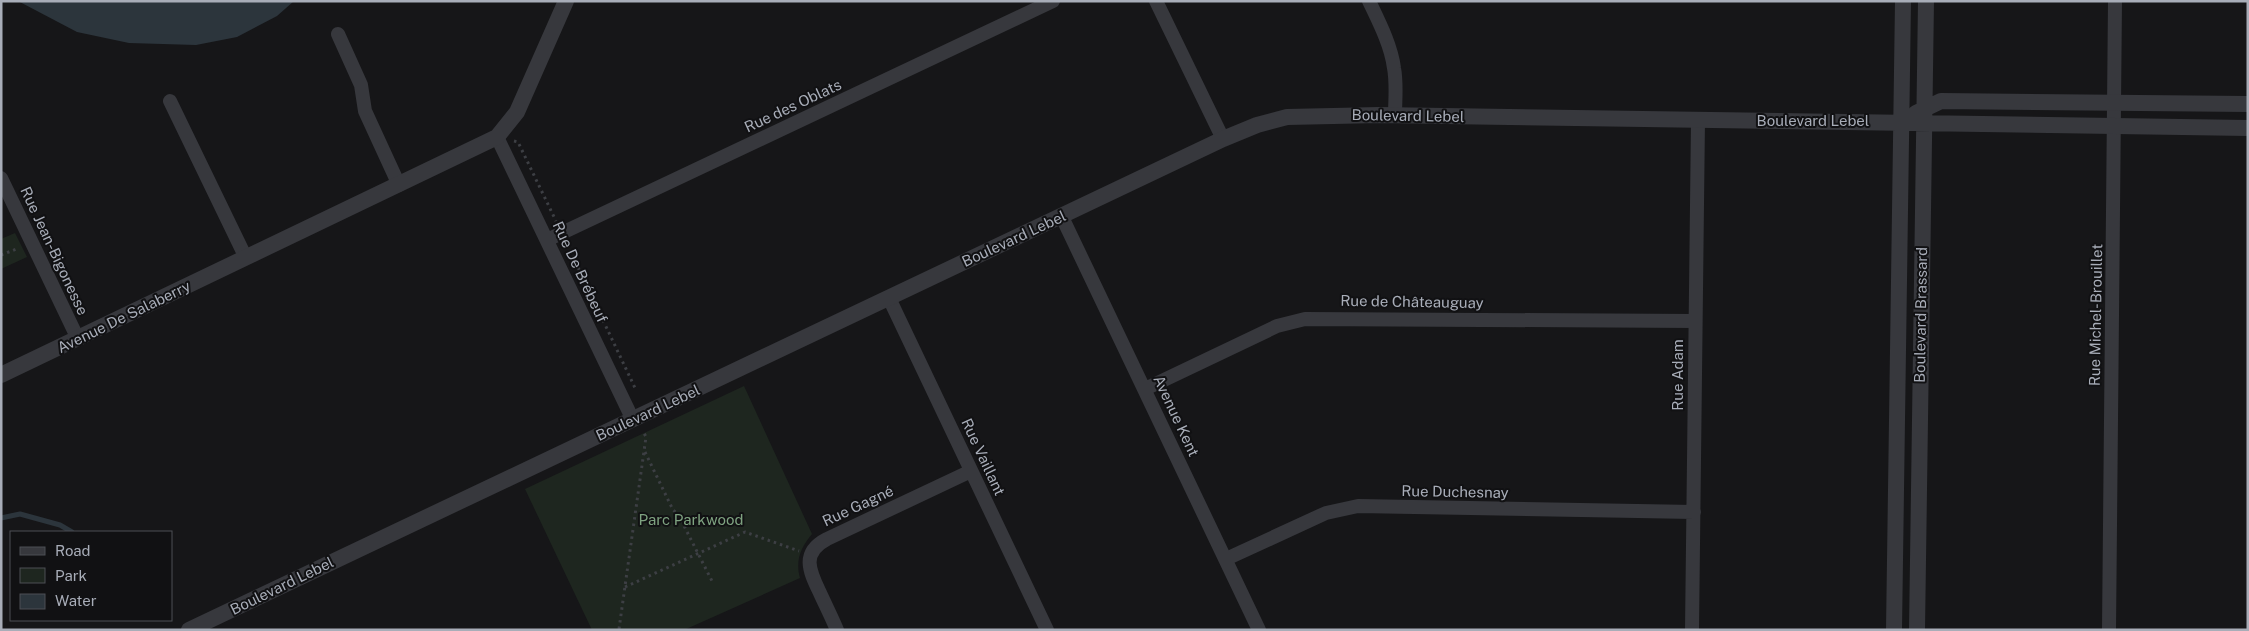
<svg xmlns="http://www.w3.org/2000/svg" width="2249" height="631" viewBox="0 0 2249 631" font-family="'Public Sans',sans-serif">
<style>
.green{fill:#1e261f}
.water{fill:#2c353c}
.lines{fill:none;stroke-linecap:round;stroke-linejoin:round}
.stream{stroke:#2c353c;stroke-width:5}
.path{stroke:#3d3f44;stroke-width:3;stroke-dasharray:2.5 4;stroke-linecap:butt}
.minor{stroke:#37383d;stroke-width:14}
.tertiary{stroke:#37383d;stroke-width:16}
.labels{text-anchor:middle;stroke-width:4;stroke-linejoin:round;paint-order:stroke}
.street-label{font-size:15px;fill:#a8adb8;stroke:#111113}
.park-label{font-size:15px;fill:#7fa381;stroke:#111113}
</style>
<rect width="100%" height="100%" fill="#161618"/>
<path class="green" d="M15,233L27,257L1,269V239Z
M744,386L812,534C801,547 795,560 800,578L684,630H592L525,489Z"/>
<path class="water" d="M18,1H294L277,16L237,37L196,45L129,43L77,32Z"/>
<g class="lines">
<path class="stream" d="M1,518L20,514L60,525L72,532"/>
<path class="path" d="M514,141L518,142L556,221
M567,244L636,390
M1,255L19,248
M645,452L673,510L678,514L713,583
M625,587L745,532L799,551
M619,629L646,437L643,431"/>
<path class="minor" d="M1156,1L1223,139
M1369,1C1379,22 1391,45 1394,68C1397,84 1395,100 1395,116
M338,34L361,85L365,111L399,185
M170,101L246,258
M497,137L633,420
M1,178L78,339
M1062,217L1259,630
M547,240L1053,1
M889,298L1047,630
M1145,389L1277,326L1305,319L1695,321
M1226,559L1326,513L1358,506L1694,512
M837,630C832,618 826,606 820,593C810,572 800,553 827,539L971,471
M1692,630L1698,120
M2109,630L2115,1"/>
<path class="tertiary" d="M1916,113L1941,101L2248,104
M1,375L497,137L517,112L566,1
M189,630L1223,139L1257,125L1287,117L1379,115L2248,128
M1894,630L1903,1
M1917,630L1926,1"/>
</g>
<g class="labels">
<g class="street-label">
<text transform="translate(793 106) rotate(-25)" y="5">Rue des Oblats</text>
<text transform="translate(1408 116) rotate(1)" y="5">Boulevard Lebel</text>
<text x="1813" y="126">Boulevard Lebel</text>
<text transform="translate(1014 239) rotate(-25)" y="5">Boulevard Lebel</text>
<text transform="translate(54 251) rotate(65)" y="5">Rue Jean-Bigonesse</text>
<text transform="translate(580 272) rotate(65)" y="5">Rue De Brébeuf</text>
<text transform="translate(1412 302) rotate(1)" y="5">Rue de Châteauguay</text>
<text transform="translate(1921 315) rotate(-89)" y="5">Boulevard Brassard</text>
<text transform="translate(2096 315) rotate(-89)" y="5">Rue Michel-Brouillet</text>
<text transform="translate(124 317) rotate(-26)" y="5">Avenue De Salaberry</text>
<text transform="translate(1678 375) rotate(-90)" y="5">Rue Adam</text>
<text transform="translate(648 413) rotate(-25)" y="5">Boulevard Lebel</text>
<text transform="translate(1176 416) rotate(65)" y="5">Avenue Kent</text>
<text transform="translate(983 457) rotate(65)" y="5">Rue Vaillant</text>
<text transform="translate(1455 492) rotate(1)" y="5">Rue Duchesnay</text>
<text transform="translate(858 506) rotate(-25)" y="5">Rue Gagné</text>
<text transform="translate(282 586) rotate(-26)" y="5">Boulevard Lebel</text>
</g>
<g class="park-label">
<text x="691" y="525">Parc Parkwood</text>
</g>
</g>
<rect width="2249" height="631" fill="none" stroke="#a8adb8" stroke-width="5"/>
<rect x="10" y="531" width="162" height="90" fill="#111113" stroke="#4d4f55"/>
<rect x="20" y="547" width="25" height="8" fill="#37383d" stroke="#4d4f55"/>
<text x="55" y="556" font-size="15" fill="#a8adb8">Road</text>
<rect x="20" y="568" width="25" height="15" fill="#1e261f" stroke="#4d4f55"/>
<text x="55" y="581" font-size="15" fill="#a8adb8">Park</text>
<rect x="20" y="594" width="25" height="15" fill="#2c353c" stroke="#4d4f55"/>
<text x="55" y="606" font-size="15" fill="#a8adb8">Water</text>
</svg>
